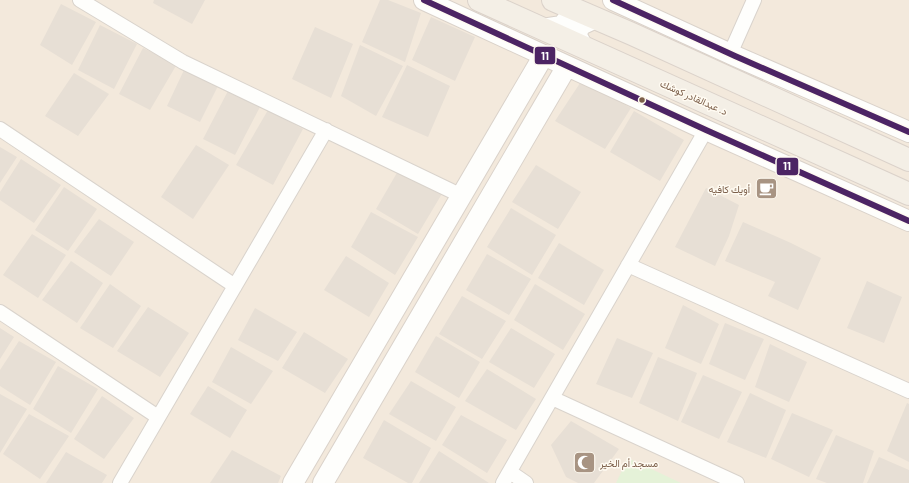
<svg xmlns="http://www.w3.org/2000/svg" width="909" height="483" viewBox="0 0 909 483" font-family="Barlow,Vazirmatn,sans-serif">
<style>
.residential{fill:#f3e9dc}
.pitch{fill:#e5f2d8}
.building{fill:#e7dfd5}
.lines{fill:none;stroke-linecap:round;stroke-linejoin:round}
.street-casing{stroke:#d9d3cc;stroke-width:16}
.secondary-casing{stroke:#dad2ca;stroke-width:22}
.primary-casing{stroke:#dbd2ca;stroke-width:24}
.street{stroke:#fefefc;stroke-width:14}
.secondary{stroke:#fefefc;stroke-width:20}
.primary{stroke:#f4efe6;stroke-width:22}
.bus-1-casing{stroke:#fffbf2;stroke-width:9}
.bus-1{stroke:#4c2464;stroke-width:6}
.bus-dot{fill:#7c5f4a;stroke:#fffbf2;stroke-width:1.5}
.labels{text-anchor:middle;stroke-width:3;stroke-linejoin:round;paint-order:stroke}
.street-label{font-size:10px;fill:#7c5f4a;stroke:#fffbf2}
.poi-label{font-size:10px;fill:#7c5f4a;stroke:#fffbf2;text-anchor:end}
.line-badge{stroke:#fffbf2;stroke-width:1.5}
.badge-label{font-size:11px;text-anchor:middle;font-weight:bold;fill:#fff}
</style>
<rect width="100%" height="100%" fill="#faf6ee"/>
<path class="residential" d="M0,0H909V483H0Z"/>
<path class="pitch" d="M628,458L681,483H616Z"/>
<path class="building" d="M154,0H205L192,24L153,3Z
M380,0H388L421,13L405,62L362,42Z
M61,4L96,22L72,65L40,45Z
M431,17L475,37L455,81L412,60Z
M100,25L137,44L114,89L78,70Z
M315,27L353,44L331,98L292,79Z
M360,45L403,66L376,116L341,96Z
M143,48L177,64L150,110L119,94Z
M407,65L450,86L428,137L382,117Z
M184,70L218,86L200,122L167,106Z
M74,73L109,94L78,136L45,116Z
M582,80L631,108L605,149L555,121Z
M229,89L261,105L235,155L203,139Z
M268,110L303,129L273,185L236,165Z
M634,111L684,140L660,181L610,152Z
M196,145L229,165L193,219L161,197Z
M0,147L17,157L0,183Z
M21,159L61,185L34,223L0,200V192Z
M536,165L581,192L558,229L512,202Z
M398,171L443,192L418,234L376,209Z
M64,187L97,209L68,251L35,230Z
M706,188L739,205L729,236L715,266L675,247Z
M511,208L556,235L532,275L487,247Z
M371,212L418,237L395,275L351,247Z
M99,219L134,242L111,276L74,252Z
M743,222L791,243L821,258L798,310L768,296L775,282L725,261Z
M32,234L66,255L38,298L3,275Z
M559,243L604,270L584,305L538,278Z
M487,254L531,279L509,315L466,290Z
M346,256L389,283L369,317L324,290Z
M71,261L103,283L77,323L42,300Z
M867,281L902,297L884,343L847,328Z
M110,284L141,306L113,348L80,328Z
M535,284L585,314L563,350L514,320Z
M462,296L506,321L482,359L439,334Z
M683,305L719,324L701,364L665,348Z
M148,307L189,333L160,377L117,351Z
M255,308L297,332L278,361L238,340Z
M725,323L764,339L745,380L709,364Z
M0,328L14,337L0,359Z
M511,328L555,354L534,388L489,362Z
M304,332L348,359L325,393L282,368Z
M436,336L480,362L459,398L415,372Z
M617,338L653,353L632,398L596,384Z
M19,341L56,362L30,405L0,386V370Z
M770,344L807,362L789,402L755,387Z
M231,347L273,371L251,404L212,382Z
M658,357L697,373L678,421L639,403Z
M58,366L98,389L71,433L33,409Z
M487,369L536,399L516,430L465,401Z
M703,375L742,392L719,439L681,422Z
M411,381L456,407L436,441L389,414Z
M208,386L247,410L230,438L190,414Z
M750,393L786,410L766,458L727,442Z
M0,394L27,409L0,453Z
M102,396L134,418L104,459L74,439Z
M907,403L909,404V462L887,451Z
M792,413L833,430L809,477L771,459Z
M29,414L69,436L40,479L3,454Z
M461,415L507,440L487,473L442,445Z
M384,420L431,448L412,483H408L363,458Z
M571,421L619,449L594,483H578L566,477L551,445Z
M836,435L874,451L863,483H827L816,479Z
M232,450L281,476L278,483H210Z
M439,451L489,483H419Z
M66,452L107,475L102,483H46Z
M879,457L909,470V483H867Z"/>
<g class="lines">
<defs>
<path id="street" d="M80,0L183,62L462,196
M730,54L754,0
M0,129L235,286
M628,265L909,391
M0,312L158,417
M552,398L737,483
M510,472L526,483
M120,483L326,130
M503,483L706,130"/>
<path id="secondary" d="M424,0L706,130L909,221
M613,0L735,56L909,132
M542,29L562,26L570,16L567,6
M583,47L576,34L581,25L596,18
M293,483L544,55
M323,483L567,66"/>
<path id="primary" d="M479,0L909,194
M553,0L632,34L909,160"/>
</defs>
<use href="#street" class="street-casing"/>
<use href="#secondary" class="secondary-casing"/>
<use href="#primary" class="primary-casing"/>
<use href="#street" class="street"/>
<use href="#secondary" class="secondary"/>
<use href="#primary" class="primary"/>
<defs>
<path id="bus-1" d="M424,0L706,130L909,221
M613,0L735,56L909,132"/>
</defs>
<use href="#bus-1" class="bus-1-casing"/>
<use href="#bus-1" class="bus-1"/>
</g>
<defs>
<symbol id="cafe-square" viewBox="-11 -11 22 22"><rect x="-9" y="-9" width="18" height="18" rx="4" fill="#a89483" stroke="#fffbf2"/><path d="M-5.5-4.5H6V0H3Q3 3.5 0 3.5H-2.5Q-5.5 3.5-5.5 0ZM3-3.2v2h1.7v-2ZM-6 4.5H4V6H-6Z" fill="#fff"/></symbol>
<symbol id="mosque-square" viewBox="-11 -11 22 22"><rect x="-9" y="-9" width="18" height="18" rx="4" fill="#a89483" stroke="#fffbf2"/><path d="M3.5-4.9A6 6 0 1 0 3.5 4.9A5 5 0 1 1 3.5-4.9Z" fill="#fff"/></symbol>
</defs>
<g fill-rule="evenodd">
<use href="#cafe-square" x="754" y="176" width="25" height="25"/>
<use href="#mosque-square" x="572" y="450" width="25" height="25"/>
</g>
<circle class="bus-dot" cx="642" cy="100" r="3.5"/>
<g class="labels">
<g class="street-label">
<text transform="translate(694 97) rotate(24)" y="4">د. عبدالقادر كوشك</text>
</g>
<g class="poi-label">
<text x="750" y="193">أويك كافيه</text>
<text x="600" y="467" text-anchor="start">مسجد أم الخير</text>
</g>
</g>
<g class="line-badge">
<rect x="534" y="46" width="22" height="19" rx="4" fill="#4c2464"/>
<rect x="776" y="157" width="23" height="19" rx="4" fill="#4c2464"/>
</g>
<g class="badge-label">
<text x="545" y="60">11</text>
<text x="787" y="170">11</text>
</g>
</svg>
